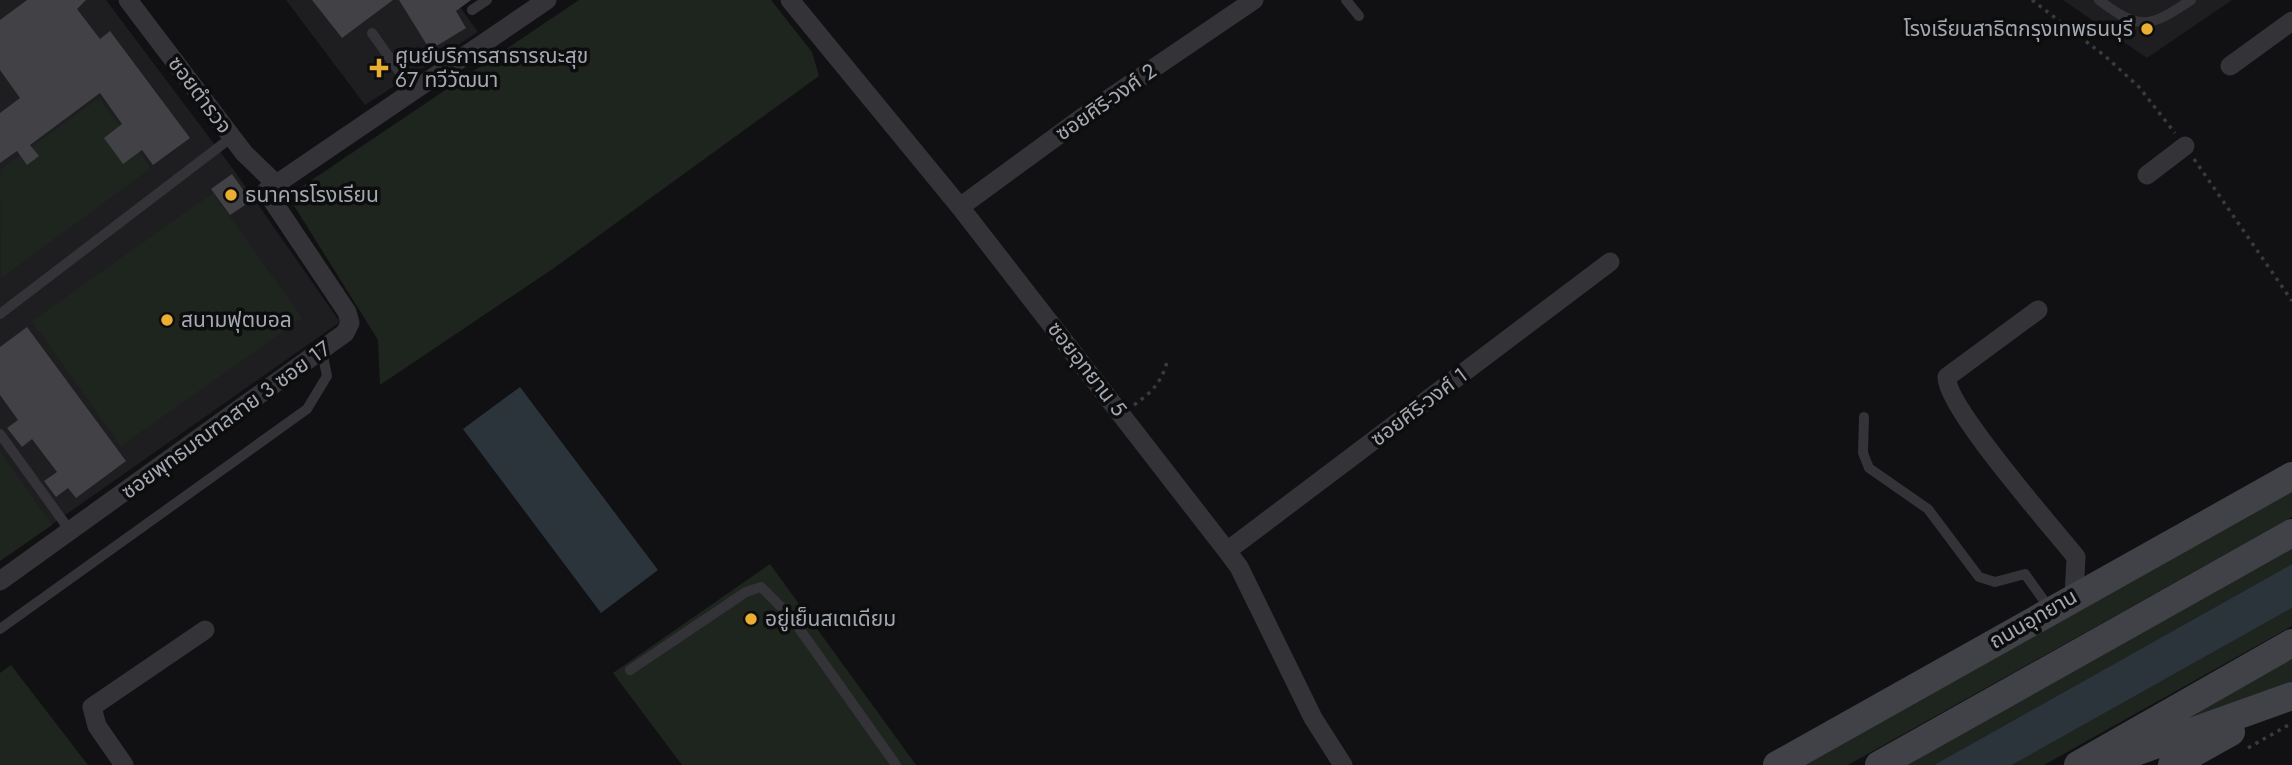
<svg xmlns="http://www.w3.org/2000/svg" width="2292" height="765" viewBox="0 0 2292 765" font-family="Jost,'Noto Sans Thai',sans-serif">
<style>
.built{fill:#1e1e20}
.green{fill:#1e251f}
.water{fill:#2b343b}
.building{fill:#414146}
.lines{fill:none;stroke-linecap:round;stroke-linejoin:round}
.path{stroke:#393a3f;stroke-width:3.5;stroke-dasharray:3.5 5;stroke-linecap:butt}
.lane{stroke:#333338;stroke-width:10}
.street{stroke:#333338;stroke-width:19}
.secondary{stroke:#414248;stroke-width:28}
.poi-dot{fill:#eaaf32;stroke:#0d0d0e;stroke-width:2.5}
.labels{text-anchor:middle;stroke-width:7;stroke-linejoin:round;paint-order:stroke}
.poi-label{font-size:21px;fill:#a3a8b3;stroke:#0d0d0e;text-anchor:start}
.street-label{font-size:21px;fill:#a3a8b3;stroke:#0d0d0e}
</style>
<rect width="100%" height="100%" fill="#111113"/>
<path class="built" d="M0,0H106L236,173L340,322L0,561Z
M286,0H455L478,32L365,105Z
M2063,0H2232L2147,58Z"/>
<path class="green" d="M579,0H771L812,52L819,76L554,268L380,385L378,340L288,196Z
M99,98L151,168L1,278L0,170Z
M213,193L302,318L121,446L32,321Z
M0,452L52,525L0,561Z
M2292,488V517L1848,765H1800Z
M2292,549V564L1934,765H1904Z
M770,564L916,765H682L613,673Z
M2292,608V626L2044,765H2012Z
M2292,659V685L2187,727L2185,719Z
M11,665L88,765H0V673Z"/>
<path class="water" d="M520,387L658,570L601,613L463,429Z
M2292,564V608L2012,765H1934Z"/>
<path class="building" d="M27,0H86L77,9L100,39L110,31L190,138L153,165L142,150L123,164L104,138L122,124L100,93L30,145L39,156L27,165L17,151L0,163V113L20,98L0,70V20Z
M312,0H393L342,38Z
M399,0H471L456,11L466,28L430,50Z
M232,174L251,201L230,215L211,189Z
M27,327L126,461L76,498L68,488L56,497L44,481L57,472L32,439L22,447L7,428L18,420L0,395V347Z"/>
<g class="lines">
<path class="path" d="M2032,0L2105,56L2139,87L2175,133
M2194,159L2292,301
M1134,405C1152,392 1161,383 1167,362
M2248,748L2292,723"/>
<path class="lane" d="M1346,0L1359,16
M2099,0C2140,31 2149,28 2191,0
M472,10L487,0
M372,33L413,91
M0,314L232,137
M1864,417L1863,453L1869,468L1928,509L1979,577L1995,582L2025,574L2050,609
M0,434L71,532
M0,629L307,409L327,376L322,351
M630,670L746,592L761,587L791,617L896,765"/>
<path class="street" d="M128,0L244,153L276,184
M790,0L960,207L1227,551L1239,567L1313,718L1343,765
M2230,66L2292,21
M2147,175L2185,146
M960,207L1098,106L1254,0
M2038,310L1947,377C1945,406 2052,527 2076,557L2074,596
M1227,551L1610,262
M0,581L345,333L350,323L347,312L266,191L547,0
M124,765L97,726L92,707L205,630"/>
<path class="secondary" d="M2113,760L2292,696
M1777,765L2292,476
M1879,765L2292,533
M2078,765L2292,643
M2172,765L2231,732"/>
</g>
<g class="poi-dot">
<circle cx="2147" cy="29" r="7"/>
<path d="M375.5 57.5h7v7h7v7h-7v7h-7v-7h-7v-7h7z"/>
<circle cx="231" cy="195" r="7"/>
<circle cx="167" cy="320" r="7"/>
<circle cx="751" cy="619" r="7"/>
</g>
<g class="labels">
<g class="poi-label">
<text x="2133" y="36" text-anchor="end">โรงเรียนสาธิตกรุงเทพธนบุรี</text>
<text x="395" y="63">ศูนย์บริการสาธารณะสุข<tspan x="395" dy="24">67 ทวีวัฒนา</tspan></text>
<text x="245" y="202">ธนาคารโรงเรียน</text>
<text x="181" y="327">สนามฟุตบอล</text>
<text x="765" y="626">อยู่เย็นสเตเดียม</text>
</g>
<g class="street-label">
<text transform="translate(200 95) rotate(53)" y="7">ซอยตำรวจ</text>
<text transform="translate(1106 102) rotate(-35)" y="7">ซอยศิริ-วงศ์ 2</text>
<text transform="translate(1087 369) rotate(52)" y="7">ซอยอุทยาน 5</text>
<text transform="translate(1419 407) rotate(-37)" y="7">ซอยศิริ-วงศ์ 1</text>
<text transform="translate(226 420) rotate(-36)" y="7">ซอยพุทธมณฑลสาย 3 ซอย 17</text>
<text transform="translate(2033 619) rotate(-30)" y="7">ถนนอุทยาน</text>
</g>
</g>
</svg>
